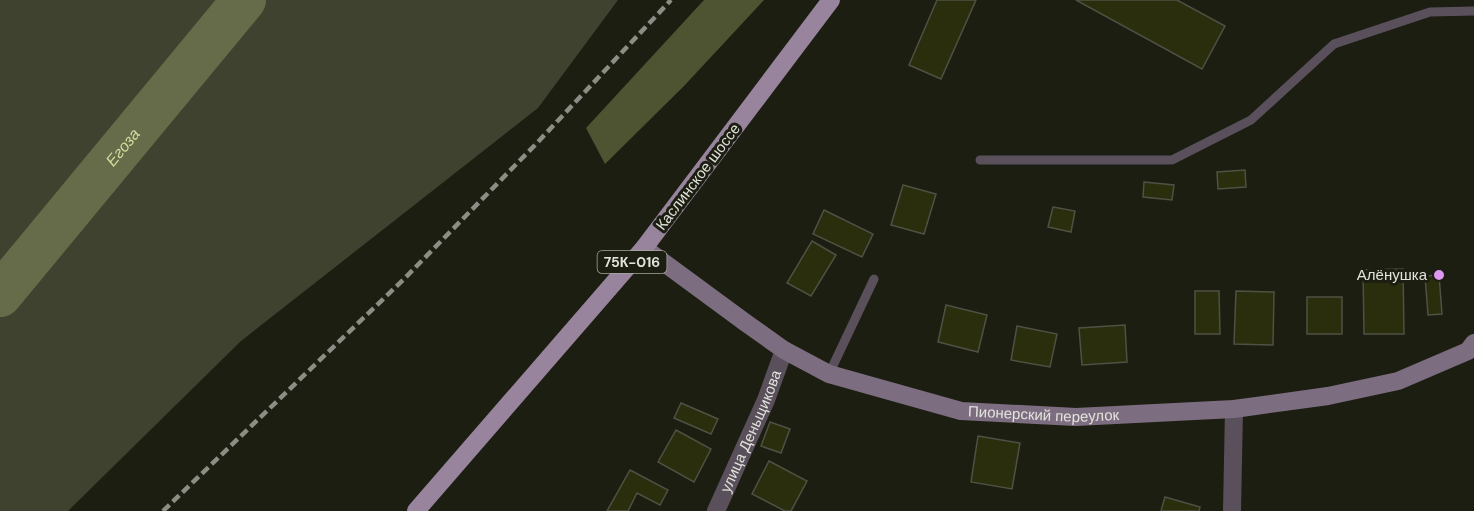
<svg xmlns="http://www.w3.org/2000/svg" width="1474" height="511" viewBox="0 0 1474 511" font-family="'DM Sans',sans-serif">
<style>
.green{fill:#3e422e}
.forest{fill:#4e5331}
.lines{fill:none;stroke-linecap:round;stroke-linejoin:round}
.river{stroke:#666c49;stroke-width:44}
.building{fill:#2a2e0d;stroke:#4e5143;stroke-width:1.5}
.lane{stroke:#5a505c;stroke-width:9}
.street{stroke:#5a505c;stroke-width:18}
.secondary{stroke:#7d6d81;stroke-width:18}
.primary{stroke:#98849d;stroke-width:18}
.rail{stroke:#8c8d84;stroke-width:4.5;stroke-dasharray:9 4.5;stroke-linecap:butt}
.poi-dot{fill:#de98f2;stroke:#1c1e12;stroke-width:2}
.labels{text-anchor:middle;stroke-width:6;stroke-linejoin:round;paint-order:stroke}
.shield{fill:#1c1e12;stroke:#a7a89f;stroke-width:1.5}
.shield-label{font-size:14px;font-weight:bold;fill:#e2e3db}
.street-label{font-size:15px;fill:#e2e3db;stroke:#1c1e12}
.poi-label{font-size:15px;fill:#e2e3db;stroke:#1c1e12;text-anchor:end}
.water-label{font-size:16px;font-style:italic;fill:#d1db9d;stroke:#1c1e12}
</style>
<rect width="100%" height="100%" fill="#1c1e12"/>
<path class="green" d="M0,0H618L538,108L241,341L68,511H0Z"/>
<path class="forest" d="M704,0H764L684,86L605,164L586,128Z"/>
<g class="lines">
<path class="river" id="s1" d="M0,295L244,0"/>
</g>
<path class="building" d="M937,0H976L941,79L909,65Z
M1076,0H1177L1225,26L1202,69Z
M1245,170L1246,187L1218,189L1217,172Z
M1144,182L1174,185L1172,200L1143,197Z
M903,185L936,194L924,234L891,225Z
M1053,207L1075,211L1071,232L1048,227Z
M824,210L873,234L862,257L813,234Z
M812,241L836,255L811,296L787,283Z
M1403,269L1404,334H1364L1363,270Z
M1439,275L1442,314L1428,315L1425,276Z
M1195,291H1219L1220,334H1195Z
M1236,291L1274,292L1273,345L1234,344Z
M1307,297H1342V334H1307Z
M946,305L987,315L978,352L938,342Z
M1125,325L1127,362L1082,365L1079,328Z
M1017,326L1057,334L1050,367L1011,360Z
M681,403L718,419L711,434L674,418Z
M770,422L790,429L781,453L761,446Z
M676,430L711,449L694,482L658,462Z
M978,436L1020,443L1012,489L971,482Z
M769,461L807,481L791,511H785L752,494Z
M630,470L668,490L660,505L637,493L628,511H607Z
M1165,497L1200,507L1199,511H1161Z"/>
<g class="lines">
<path class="lane" d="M980,160H1172L1251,120L1334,44L1430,12L1474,11
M829,374L874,279"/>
<g class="street">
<path id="s2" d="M716,511L766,400L784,350"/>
<path d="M1232,511L1234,409"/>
</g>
<path class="secondary" id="s3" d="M644,248L746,323L784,350L829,374L961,411L1076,417L1234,409L1328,396L1398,381L1468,351L1474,343"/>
<path class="primary" d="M416,511L644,248L831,0"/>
<path class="rail" d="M163,511L405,278L536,144L671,0"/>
</g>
<circle class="poi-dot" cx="1439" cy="275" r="6"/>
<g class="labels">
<rect class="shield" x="597.5" y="251" width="69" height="22" rx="4.5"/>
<g class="shield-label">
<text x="632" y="267">75К-016</text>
</g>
<g class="street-label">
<text transform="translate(698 177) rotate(-53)" y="5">Каслинское шоссе</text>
<text dy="5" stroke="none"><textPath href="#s3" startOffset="444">Пионерский переулок</textPath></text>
<text dy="5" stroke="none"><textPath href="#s2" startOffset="87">улица Деньщикова</textPath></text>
</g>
<g class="poi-label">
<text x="1427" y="280">Алёнушка</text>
</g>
<g class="water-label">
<text dy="6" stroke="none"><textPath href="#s1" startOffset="192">Егоза</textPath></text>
</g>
</g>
</svg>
